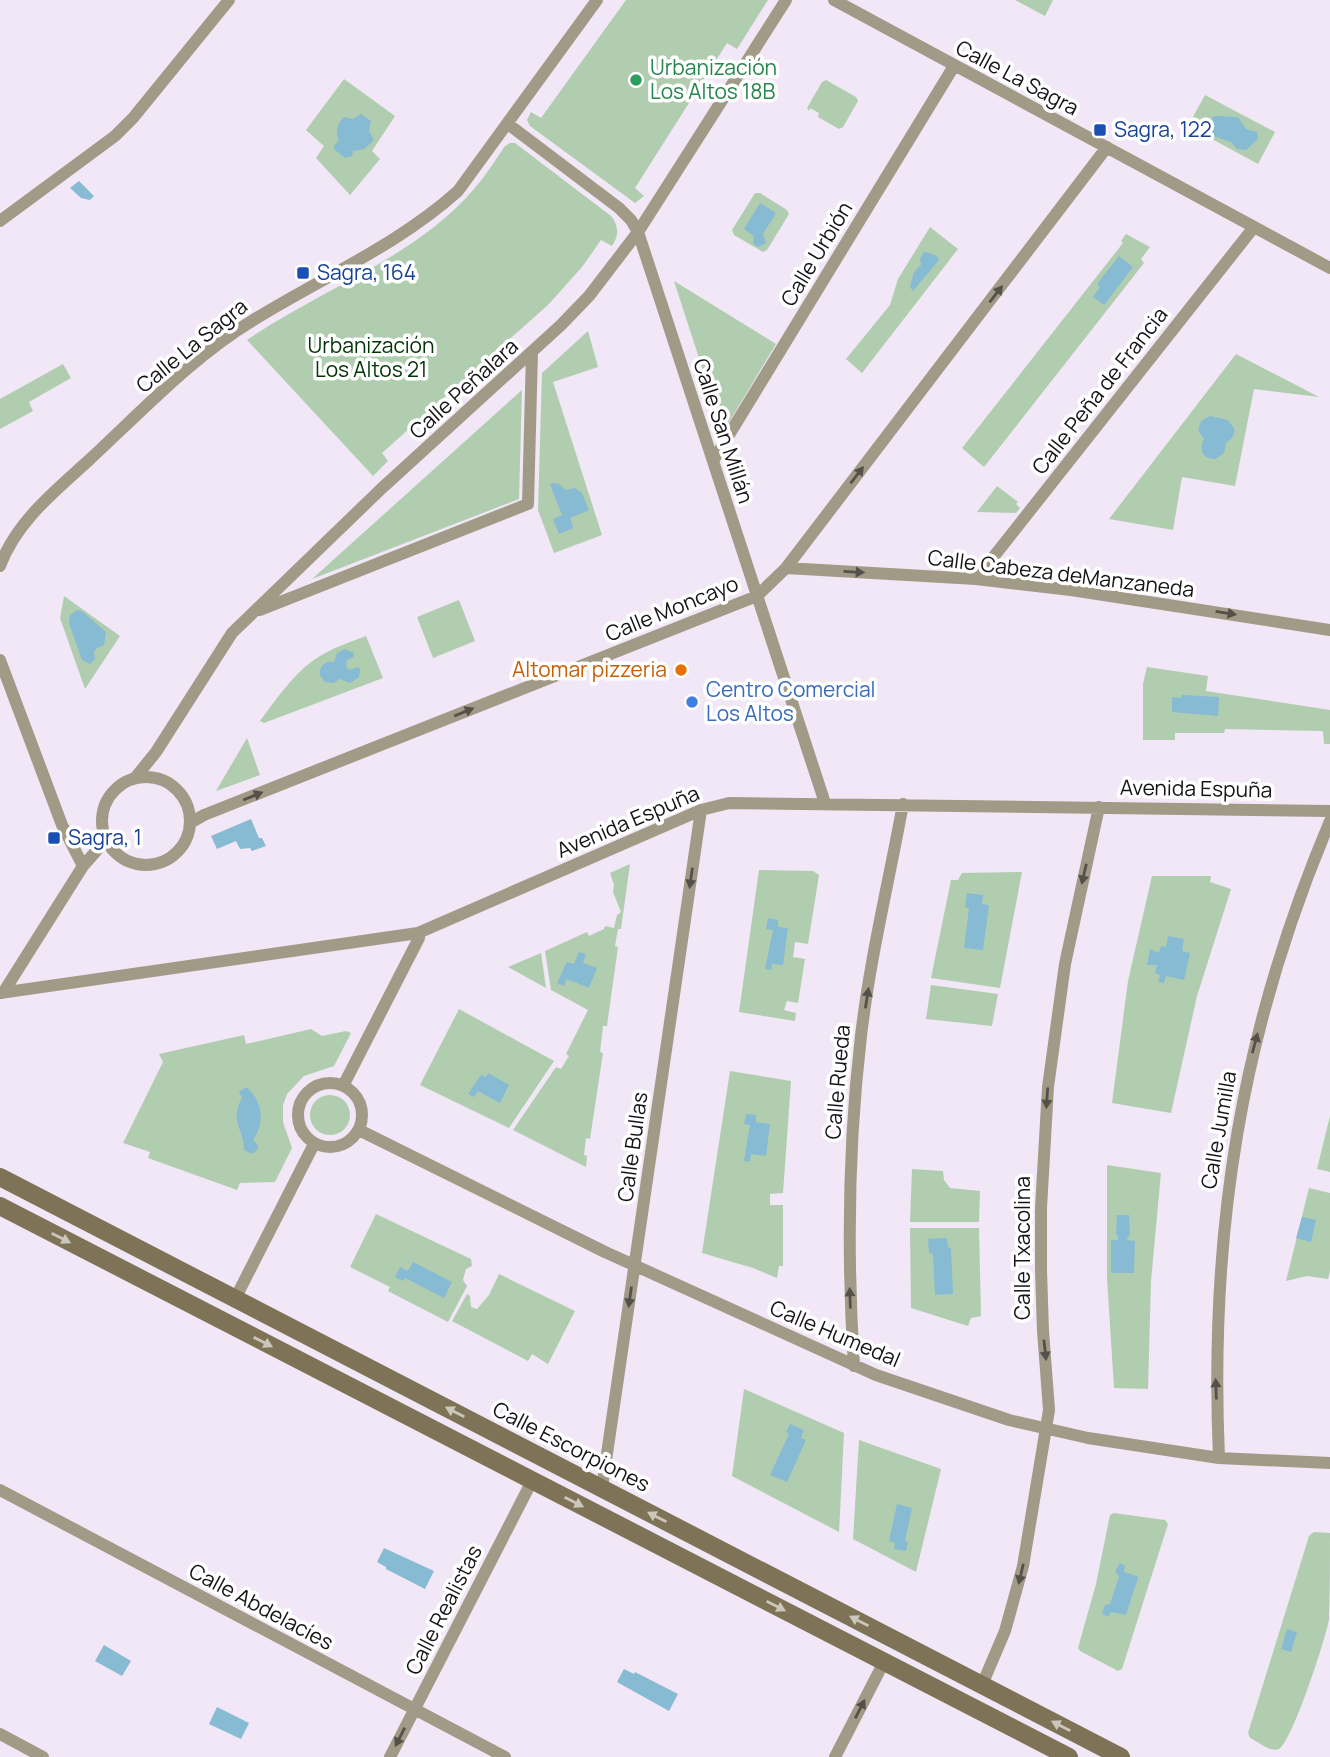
<svg xmlns="http://www.w3.org/2000/svg" width="1330" height="1757" viewBox="0 0 1330 1757" font-family="Manrope,sans-serif">
<style>
.green{fill:#b1cdaf}
.water{fill:#87bad3}
.lines{fill:none;stroke-linecap:round;stroke-linejoin:round}
.street{stroke:#a19a86;stroke-width:12}
.secondary{stroke:#7e7356;stroke-width:18}
.oneway{fill:#55504a}
.oneway2{fill:#cbc7bb}
.leisure-dot{fill:#2e9e5b;stroke:#fff;stroke-width:2.5}
.transit-dot{fill:#1a4fb4;stroke:#fff;stroke-width:2.5}
.food-dot{fill:#e8710a;stroke:#fff;stroke-width:2.5}
.shop-dot{fill:#3f7fe0;stroke:#fff;stroke-width:2.5}
.labels{text-anchor:middle;stroke-width:7;stroke-linejoin:round;paint-order:stroke}
.leisure-label{font-size:21px;fill:#27864d;stroke:#fff;text-anchor:start}
.street-label{font-size:21px;fill:#161318;stroke:#fff}
.transit-label{font-size:21px;fill:#164399;stroke:#fff;text-anchor:start}
.park-label{font-size:21px;fill:#003402;stroke:#fff}
.food-label{font-size:21px;fill:#c56008;stroke:#fff;text-anchor:end}
.shop-label{font-size:21px;fill:#366cbe;stroke:#fff;text-anchor:start}
</style>
<rect width="100%" height="100%" fill="#f1e7f6"/>
<path class="green" d="M626,0H768L737,49L727,43L635,188L644,196L635,203L530,126L527,120L531,112L541,118Z
M1015,0H1053L1045,16Z
M344,79L395,116L372,151L380,159L350,195L316,158L324,146L306,130Z
M826,80L856,97L858,101L843,127L839,129L818,117L819,113L810,108L809,111L807,108L822,82Z
M1205,95L1275,132L1258,164L1188,126Z
M510,143H515L611,216C619,226 619,236 612,246L601,240L582,267L549,304L382,453L388,461L373,476L247,340C315,293 399,264 459,205C477,188 491,167 505,146Z
M755,193H760L787,210L789,214L767,250L763,252L734,235L732,230Z
M930,227L958,249L862,373L846,359L890,305L898,279Z
M1126,234L1150,247L1141,259L1144,263L984,467L962,448L1123,243L1121,241Z
M674,281L776,344L723,432Z
M588,331L598,367L553,382L602,535L554,553L538,510L542,373Z
M1236,354L1319,397L1254,389L1235,486L1182,477L1173,530L1109,519Z
M63,364L71,378L29,402L33,411L0,429V399Z
M522,390L519,499L312,579Z
M997,486L1018,502L1016,504L1020,508L1016,513L977,512Z
M64,596L120,636L85,689L60,618Z
M459,600L475,641L433,658L417,617Z
M366,636L383,678L264,723L260,721C279,696 296,669 325,653C338,646 353,641 366,636Z
M1147,667L1208,676L1206,691L1330,710V744H1324L1323,731L1225,729L1224,733H1175V740H1143V684Z
M247,738L260,775L216,791Z
M630,864L621,929H618L615,946L618,947L607,1026H603L600,1052L603,1053L590,1139L586,1138L584,1155L587,1156L586,1167L513,1130L556,1067L561,1069L569,1056L566,1054L588,1010L551,990L545,951L587,932L589,936L604,929L605,926L614,928L617,915L621,912L613,892L614,885L610,873Z
M759,870L813,871L819,875L808,944L795,942L793,957L805,959L798,1003L787,1001L784,1010L796,1013L795,1021L739,1012Z
M1022,872L1000,988L931,978L951,880H958L962,873Z
M1152,876H1211L1210,882L1231,889L1197,996L1171,1113L1112,1103L1128,981Z
M541,953L546,988L508,967Z
M931,985L998,994L992,1026L926,1019Z
M459,1009L554,1061L509,1128L420,1085Z
M311,1029L322,1036L346,1031L351,1033L334,1066L304,1076L287,1094L283,1105V1122L292,1148L275,1182L240,1183L237,1190L148,1158L150,1152L123,1143L163,1062L159,1054L244,1035L246,1044Z
M730,1071L791,1081L783,1193L770,1194V1205H783V1266H779L777,1278L753,1268L702,1253Z
M310 1115a20 20 0 1 1 40 0a20 20 0 1 1-40 0Z
M1330,1116V1172L1317,1169Z
M1107,1165L1161,1173L1151,1281L1148,1389L1114,1388L1107,1278Z
M912,1169L943,1171L944,1180L950,1188L980,1191L979,1222H910Z
M1309,1188L1330,1193V1271L1328,1279L1307,1276L1286,1281Z
M376,1214L471,1259L472,1266L466,1269L463,1280L467,1286L448,1322L388,1291L390,1287L350,1267Z
M910,1228H979L981,1316L971,1318L968,1326L911,1308Z
M499,1274L575,1311L548,1364L532,1354L528,1361L452,1321L467,1294L470,1296L471,1307L477,1309L489,1295Z
M744,1389L844,1433L839,1532L732,1476Z
M859,1440L941,1469L916,1572L853,1539Z
M1114,1513L1165,1520L1168,1524L1122,1669L1118,1671L1080,1651L1078,1648L1096,1584L1110,1515Z
M1314,1532L1330,1533C1330,1558 1330,1596 1329,1619C1326,1638 1292,1742 1279,1749C1271,1753 1257,1741 1250,1738L1248,1733L1309,1536Z"/>
<path class="water" d="M361,114L371,121L369,131L374,140L364,149L353,151L352,156L345,158L334,149L335,144L339,141C335,132 337,124 344,117L353,119Z
M1215,116L1238,117L1246,129L1257,132L1258,139L1246,150L1237,149L1231,142L1213,136L1209,132L1208,121Z
M79,181L94,196L90,200L81,198L70,188Z
M760,203L776,213L763,234L766,243L758,247L753,243L754,236L744,229Z
M926,252L937,256L939,260L913,291L910,287L914,272L921,265L920,259L923,253Z
M1119,256L1133,267L1104,305L1093,297L1100,287L1097,284Z
M1210,416L1228,420L1235,430L1232,438L1226,443L1224,453L1215,459C1203,459 1198,450 1204,439L1198,430L1201,421Z
M553,483L559,484L566,490L575,488L582,493L589,510L570,518L573,528L559,534L553,519L562,515L550,484Z
M77,610L83,612L106,632L104,645L97,648L94,652L95,659L90,664L82,660L69,623L70,615Z
M345,649L354,653V657L347,660L346,667L350,670L358,667L360,669L359,677L350,683L340,679L333,683L325,682L320,675C319,666 325,661 334,662L337,653Z
M1182,695L1219,697L1218,716L1172,712V697L1181,698Z
M251,819L259,838H262L266,846L252,851L250,848L240,849L236,841L217,849L211,836Z
M967,893L983,895L982,904L989,905L983,950L964,948L969,908L965,907Z
M768,918L778,920V927L788,928L783,965L772,964L771,970L765,969L773,930L766,929Z
M1168,936L1184,939L1182,951L1190,953L1184,980L1166,976L1164,983L1158,982L1160,975L1155,973L1157,965H1147L1150,949L1159,953L1161,946L1166,947Z
M579,952L586,954L583,963L597,968L589,988L567,979L564,986L557,983L567,962L574,964Z
M488,1073L509,1085L500,1103L478,1091L474,1097L468,1094L481,1075L486,1077Z
M246,1087C262,1100 266,1122 253,1140L257,1144L258,1149L252,1154L244,1150C244,1129 229,1121 242,1098L239,1092Z
M746,1114L756,1115V1122L770,1124L766,1156L751,1154L750,1162L744,1161L750,1125L744,1124Z
M1117,1215H1129L1130,1235L1128,1236L1127,1240L1135,1241L1134,1273H1111V1240H1118V1235H1116Z
M1302,1217L1316,1220L1311,1242L1296,1238Z
M947,1238L948,1247L951,1248L953,1294L935,1295L933,1254L929,1253L928,1239Z
M413,1262L452,1282L444,1298L405,1278L403,1281L395,1277L400,1267L408,1271Z
M790,1424L804,1430L801,1438L806,1440L787,1482L770,1475L789,1434L786,1432Z
M897,1504L912,1508L905,1541L908,1542L906,1551L894,1549L895,1543L889,1541Z
M384,1548L434,1571L425,1589L386,1569V1567L377,1562Z
M1120,1563L1125,1566L1124,1572L1137,1576L1138,1578L1126,1615L1111,1612L1108,1617L1102,1613L1105,1605L1110,1604L1119,1576L1115,1572Z
M1287,1629L1297,1632L1291,1652L1281,1649Z
M104,1645L131,1661L122,1676L95,1661Z
M624,1669L634,1674L635,1672L678,1694L669,1711L617,1682Z
M217,1707L249,1723L241,1739L209,1724Z"/>
<g class="lines">
<path class="street" d="M834,0L1330,268
M508,124L619,208L631,220L638,232L825,803
M0,221L115,136L133,118L229,0
M713,461L954,66
M0,566C16,522 55,491 88,461C141,412 193,356 255,319C323,277 398,245 458,191L597,0
M786,568L976,579L1071,590L1330,630
M976,579L1254,227
M260,610L528,504L532,352
M0,660L62,825L83,866
M102 821a44 44 0 1 1 88 0a44 44 0 1 1-88 0Z
M135,778L156,752L232,633L381,489L561,325L589,296L638,232L786,0
M190,823L204,815L757,596L786,568L1107,147
M0,993L418,933L701,810L729,803L1330,811
M3,993L83,866L106,840
M298 1115a32 32 0 1 1 64 0a32 32 0 1 1-64 0Z
M343,1086L419,938L418,933
M359,1130L605,1252L876,1375L1009,1420L1088,1438L1219,1458L1330,1463
M235,1299L314,1144
M854,1366C847,1256 848,1146 861,1036C870,958 889,881 903,804
M1219,1458C1209,1231 1241,1031 1330,821
M602,1488L701,810
M0,1490L505,1757
M982,1685L1005,1631L1023,1566L1049,1410L1043,1331L1041,1270V1208L1048,1087L1065,964L1099,807
M0,1734L43,1757
M390,1757L532,1481
M835,1757L884,1662"/>
<path class="secondary" d="M0,1177L1121,1757
M0,1206L1069,1757"/>
</g>
<defs><path id="oneway-solid" d="M-6-.8H1V-3.2L6.5 0L1 3.2V.8H-6Z" transform="scale(1.75)"/></defs>
<g class="oneway">
<use href="#oneway-solid" transform="translate(996 294) rotate(-52)"/>
<use href="#oneway-solid" transform="translate(857 475) rotate(-52)"/>
<use href="#oneway-solid" transform="translate(854 572) rotate(3)"/>
<use href="#oneway-solid" transform="translate(1226 613) rotate(9)"/>
<use href="#oneway-solid" transform="translate(464 712) rotate(-22)"/>
<use href="#oneway-solid" transform="translate(253 796) rotate(-22)"/>
<use href="#oneway-solid" transform="translate(1084 874) rotate(103)"/>
<use href="#oneway-solid" transform="translate(691 878) rotate(98)"/>
<use href="#oneway-solid" transform="translate(867 998) rotate(-81)"/>
<use href="#oneway-solid" transform="translate(1255 1043) rotate(-75)"/>
<use href="#oneway-solid" transform="translate(1047 1098) rotate(94)"/>
<use href="#oneway-solid" transform="translate(630 1297) rotate(98)"/>
<use href="#oneway-solid" transform="translate(850 1298) rotate(-92)"/>
<use href="#oneway-solid" transform="translate(1045 1350) rotate(84)"/>
<use href="#oneway-solid" transform="translate(1216 1389) rotate(-92)"/>
<use href="#oneway-solid" transform="translate(1021 1574) rotate(103)"/>
<use href="#oneway-solid" transform="translate(860 1709) rotate(-63)"/>
<use href="#oneway-solid" transform="translate(400 1737) rotate(117)"/>
</g>
<g class="oneway2">
<use href="#oneway-solid" transform="translate(61 1238) rotate(27)"/>
<use href="#oneway-solid" transform="translate(263 1342) rotate(27)"/>
<use href="#oneway-solid" transform="translate(455 1412) rotate(-153)"/>
<use href="#oneway-solid" transform="translate(574 1502) rotate(27)"/>
<use href="#oneway-solid" transform="translate(657 1517) rotate(-153)"/>
<use href="#oneway-solid" transform="translate(776 1606) rotate(27)"/>
<use href="#oneway-solid" transform="translate(859 1621) rotate(-153)"/>
<use href="#oneway-solid" transform="translate(1061 1726) rotate(-153)"/>
</g>
<circle class="leisure-dot" cx="636" cy="80" r="7"/>
<g class="transit-dot">
<rect x="1093" y="123" width="14" height="14" rx="3.5"/>
<rect x="296" y="266" width="14" height="14" rx="3.5"/>
<rect x="47" y="831" width="14" height="14" rx="3.5"/>
</g>
<circle class="food-dot" cx="681" cy="670" r="7"/>
<circle class="shop-dot" cx="692" cy="702" r="7"/>
<g class="labels">
<g class="leisure-label">
<text x="650" y="75">Urbanización<tspan x="650" dy="24">Los Altos 18B</tspan></text>
</g>
<g class="street-label">
<text transform="translate(1017 78) rotate(28)" y="7">Calle La Sagra</text>
<text transform="translate(817 254) rotate(-59)" y="7">Calle Urbión</text>
<text transform="translate(192 346) rotate(-39)" y="7">Calle La Sagra</text>
<text transform="translate(464 389) rotate(-42)" y="7">Calle Peñalara</text>
<text transform="translate(1100 391) rotate(-52)" y="7">Calle Peña de Francia</text>
<text transform="translate(723 431) rotate(72)" y="7">Calle San Millán</text>
<text transform="translate(1061 574) rotate(7)" y="7">Calle Cabeza deManzaneda</text>
<text transform="translate(672 609) rotate(-22)" y="7">Calle Moncayo</text>
<text transform="translate(1196 789) rotate(1)" y="7">Avenida Espuña</text>
<text transform="translate(628 822) rotate(-23)" y="7">Avenida Espuña</text>
<text transform="translate(838 1082) rotate(-85)" y="7">Calle Rueda</text>
<text transform="translate(1219 1130) rotate(-80)" y="7">Calle Jumilla</text>
<text transform="translate(633 1147) rotate(-82)" y="7">Calle Bullas</text>
<text transform="translate(1023 1248) rotate(-90)" y="7">Calle Txacolina</text>
<text transform="translate(835 1334) rotate(23)" y="7">Calle Humedal</text>
<text transform="translate(571 1447) rotate(27)" y="7">Calle Escorpiones</text>
<text transform="translate(261 1607) rotate(28)" y="7">Calle Abdelacíes</text>
<text transform="translate(444 1610) rotate(-63)" y="7">Calle Realistas</text>
</g>
<g class="transit-label">
<text x="1114" y="137">Sagra, 122</text>
<text x="317" y="280">Sagra, 164</text>
<text x="68" y="845">Sagra, 1</text>
</g>
<g class="park-label">
<text x="371" y="353">Urbanización<tspan x="371" dy="24">Los Altos 21</tspan></text>
</g>
<g class="food-label">
<text x="667" y="677">Altomar pizzeria</text>
</g>
<g class="shop-label">
<text x="706" y="697">Centro Comercial<tspan x="706" dy="24">Los Altos</tspan></text>
</g>
</g>
</svg>
